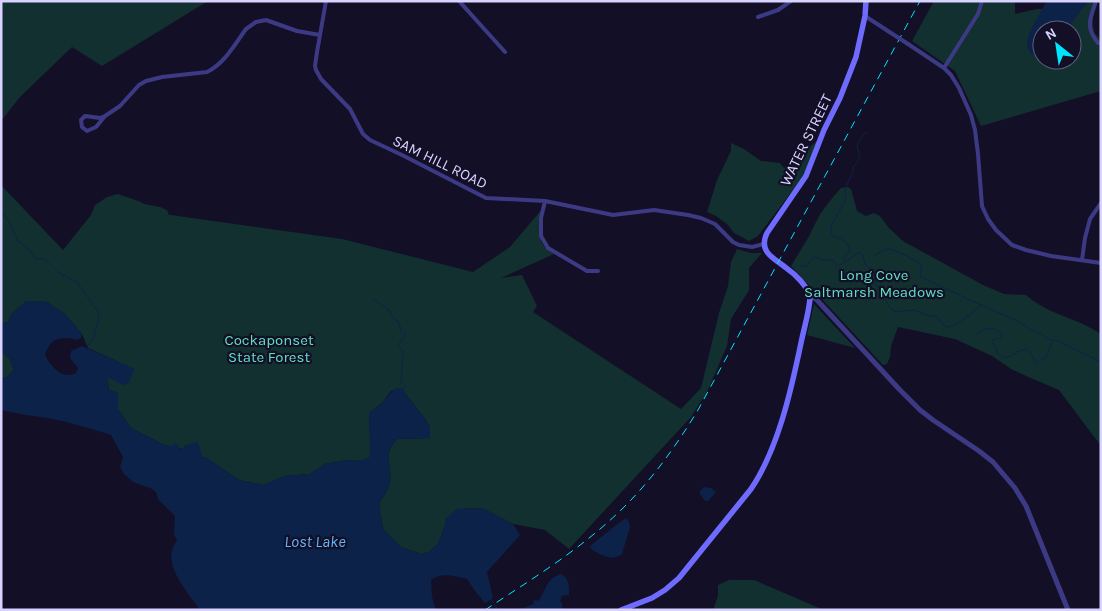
<svg xmlns="http://www.w3.org/2000/svg" width="1102" height="611" viewBox="0 0 1102 611" font-family="Karla,sans-serif">
<style>
.green{fill:#12302f;fill-rule:evenodd}
.water{fill:#0c2248}
.lines{fill:none;stroke-linecap:round;stroke-linejoin:round}
.stream{stroke:#0c2248;stroke-width:1}
.minor{stroke:#3d3a85;stroke-width:4}
.tertiary{stroke:#3d3a85;stroke-width:5}
.secondary{stroke:#6f6bff;stroke-width:5.5}
.rail{stroke:#00e5ff;stroke-width:1;stroke-dasharray:8 6;stroke-linecap:butt}
.minor-bridge{stroke:#3d3a85;stroke-width:4}
.labels{text-anchor:middle;stroke-width:4.5;stroke-linejoin:round;paint-order:stroke}
.street-label{font-size:15px;fill:#d9d4ff;stroke:#130f26}
.park-label{font-size:15px;fill:#5fe0c0;stroke:#130f26}
.water-label{font-size:16px;font-style:italic;fill:#62b6ff;stroke:#130f26}
</style>
<rect width="100%" height="100%" fill="#130f26"/>
<path class="green" d="M1,1H208L102,66L72,47L20,97L1,121Z
M934,1H1015V14L1037,9H1045L1049,1H1098L1093,17V24L1094,32L1101,40V91L981,126L955,71L912,41ZM1042,30H1072V60H1042Z
M818,140L802,178L758,236L749,241L734,233L728,225L716,216L707,212L717,180L731,151V143L744,149L761,161L780,163L784,168Z
M1,185L63,250L91,215L95,205L107,197L118,194L141,202L144,204L160,207L167,210L169,215H171L342,239L473,272L510,247L542,209C539,221 536,235 544,246C547,249 551,251 554,254L501,278L522,275L537,306L533,312L681,409L701,388L719,313L728,286L731,262L737,249L751,253H762L749,268V290L731,319L727,346L704,399L703,398L691,417L569,549L545,530L513,524L482,508L457,509L445,526L438,544L429,552L421,554L401,547L383,529L379,503C384,496 389,489 390,481C392,463 382,455 397,439L430,438L426,420L401,388L391,391L382,403L369,413L371,457L361,461L347,460L325,464L310,474L285,476L264,485L239,480L205,457L203,458L186,445L183,449L165,445L131,428L118,409V393L109,390L107,376L128,383L134,369L88,348L82,334L64,313L52,306L50,303L42,301L12,313L8,322L1,324Z
M848,187L851,189L857,211L866,216L874,213L880,216L889,228L903,241L983,285L1004,294L1026,295C1043,310 1062,315 1083,324C1089,327 1095,330 1101,334V446L1059,390L1026,376L1011,369L992,356L955,339L898,327L891,346L890,357L887,364L883,365L791,266L808,238L820,214L833,197L841,188Z
M814,304L855,348L807,335Z
M1,351L10,359L14,370L7,377L1,378Z
M729,580H754L824,610H713L718,596V585Z"/>
<path class="water" d="M1047,1H1089L1081,10L1067,30H1042V55L1031,54C1029,50 1027,47 1027,43C1028,32 1041,11 1047,1Z
M26,301H42L50,303L52,306L64,313L82,334L81,338L78,340C62,336 50,337 45,355C49,363 58,375 68,375C70,375 74,374 76,373L78,368L70,358L71,351L82,346L135,369L128,383L123,385L107,377L109,390L118,393V409L131,428L165,445L172,446L174,443L178,445L179,449H183C187,444 191,443 198,442L203,458L205,457L239,480L264,485L285,476L310,474L325,464L347,460L361,461L370,457L369,413L382,403L395,388H401L426,420L430,427V438L397,439C382,455 392,463 390,481C389,489 384,496 379,503L383,529L401,547L421,554L429,552L438,544L445,526V519L457,509L483,508L513,524L520,535L487,572L493,598L485,603L475,591L467,579C455,576 441,572 431,580L432,597L436,610H200C188,592 159,562 177,541L174,534L175,516L158,499L156,492L152,489L133,482L124,474L120,467L123,457L111,435C92,429 72,423 53,419C35,416 18,414 1,410V378L7,377L14,370L10,359L1,351V324L8,322L12,313Z
M704,487L711,488L716,492L708,501H705L700,494V491Z
M626,518L629,522L630,527L622,554C612,562 602,555 592,550L590,546L616,525Z
M561,574C570,579 569,586 569,595L562,596L560,601L562,603V609L565,610H514L520,609L534,604L533,601L536,600L538,601C547,590 545,579 561,574Z"/>
<g class="lines">
<path class="stream" d="M1,211L9,222L18,241L30,250L36,259H45L59,273L77,282L98,312L99,318L97,326L93,339L87,346
M875,255C879,253 884,249 890,249C894,249 919,262 922,265L920,274L921,277L981,305
M845,261L844,257L849,251V246L842,239L834,237L832,235L831,226L846,199L845,188L853,172V167L857,163L860,156L857,147L859,141L865,133L868,132
M801,266H807L812,258L816,257L821,260H833L837,266L840,265L858,253H861L863,256L865,264L871,269L874,273L876,284L884,295L888,305L892,310L896,312L914,310L929,316H937C939,319 943,326 948,327C954,328 976,310 981,305L1017,321L1034,331L1040,333L1051,340H1056L1101,362
M372,298L385,307L389,310L393,318L399,322L401,331L406,334L398,345L403,351L401,382L405,386L403,391
M977,334C986,327 993,326 1002,334C1001,340 997,338 992,340V342L997,350V353C1010,365 1016,347 1027,350C1031,351 1034,359 1036,363L1046,357L1053,340
M491,599L498,610"/>
<path class="minor" d="M326,1L317,52L315,66L316,70L321,79L350,109L363,134L370,140L402,155L486,198L545,201L613,215L654,210L688,215L701,218L715,224L733,242L739,245L752,247L764,244
M459,1L505,52
M1096,1C1090,19 1085,27 1098,43
M865,16L891,33
M758,17L778,10L791,1
M908,44L944,68L951,75L959,88L971,115L975,130L978,154L982,206L988,219L996,230L1012,245L1026,250L1051,256L1101,263
M944,68L978,14L982,1
M105,116L100,118L85,116L81,120L82,127L87,131L96,127L105,116L120,106L139,85L146,81L162,77L207,72C225,63 235,44 246,29L256,22L266,20L297,31L320,35
M545,201L541,218V236L548,248L587,271H598
M1082,260L1085,238L1090,219L1101,203"/>
<path class="tertiary" d="M809,295L816,299L899,389L920,410L933,420L979,451L993,462L1015,488L1026,506L1068,610"/>
<path class="secondary" d="M621,610L652,598L665,590L679,578L751,489C778,449 791,391 801,343C804,328 809,313 810,298C808,286 795,274 785,267C773,258 758,251 767,233L806,176L824,130L840,98L856,57L865,16L866,1"/>
<path class="rail" d="M485,610C532,579 581,549 621,510C652,480 676,446 698,410L920,1"/>
<path class="minor-bridge" d="M891,33L908,44"/>
</g>
<g class="labels">
<g class="street-label">
<text transform="translate(806 140) rotate(-64)" y="5">WATER STREET</text>
<text transform="translate(440 162) rotate(26)" y="5">SAM HILL ROAD</text>
</g>
<g class="park-label">
<text x="874" y="280">Long Cove<tspan x="874" dy="17">Saltmarsh Meadows</tspan></text>
<text x="269" y="345">Cockaponset<tspan x="269" dy="17">State Forest</tspan></text>
</g>
<g class="water-label">
<text x="315" y="547">Lost Lake</text>
</g>
</g>
<rect width="1102" height="611" fill="none" stroke="#d9d4ff" stroke-width="5"/>
<g transform="translate(1057 45) rotate(330)"><circle r="24" fill="#130f26" stroke="#625e7d"/>
<path d="M0-4L9 19L0 12L-9 19Z" fill="#00e5ff"/>
<text y="-8" font-size="14" font-weight="bold" text-anchor="middle" fill="#d9d4ff">N</text>
</g>
</svg>
